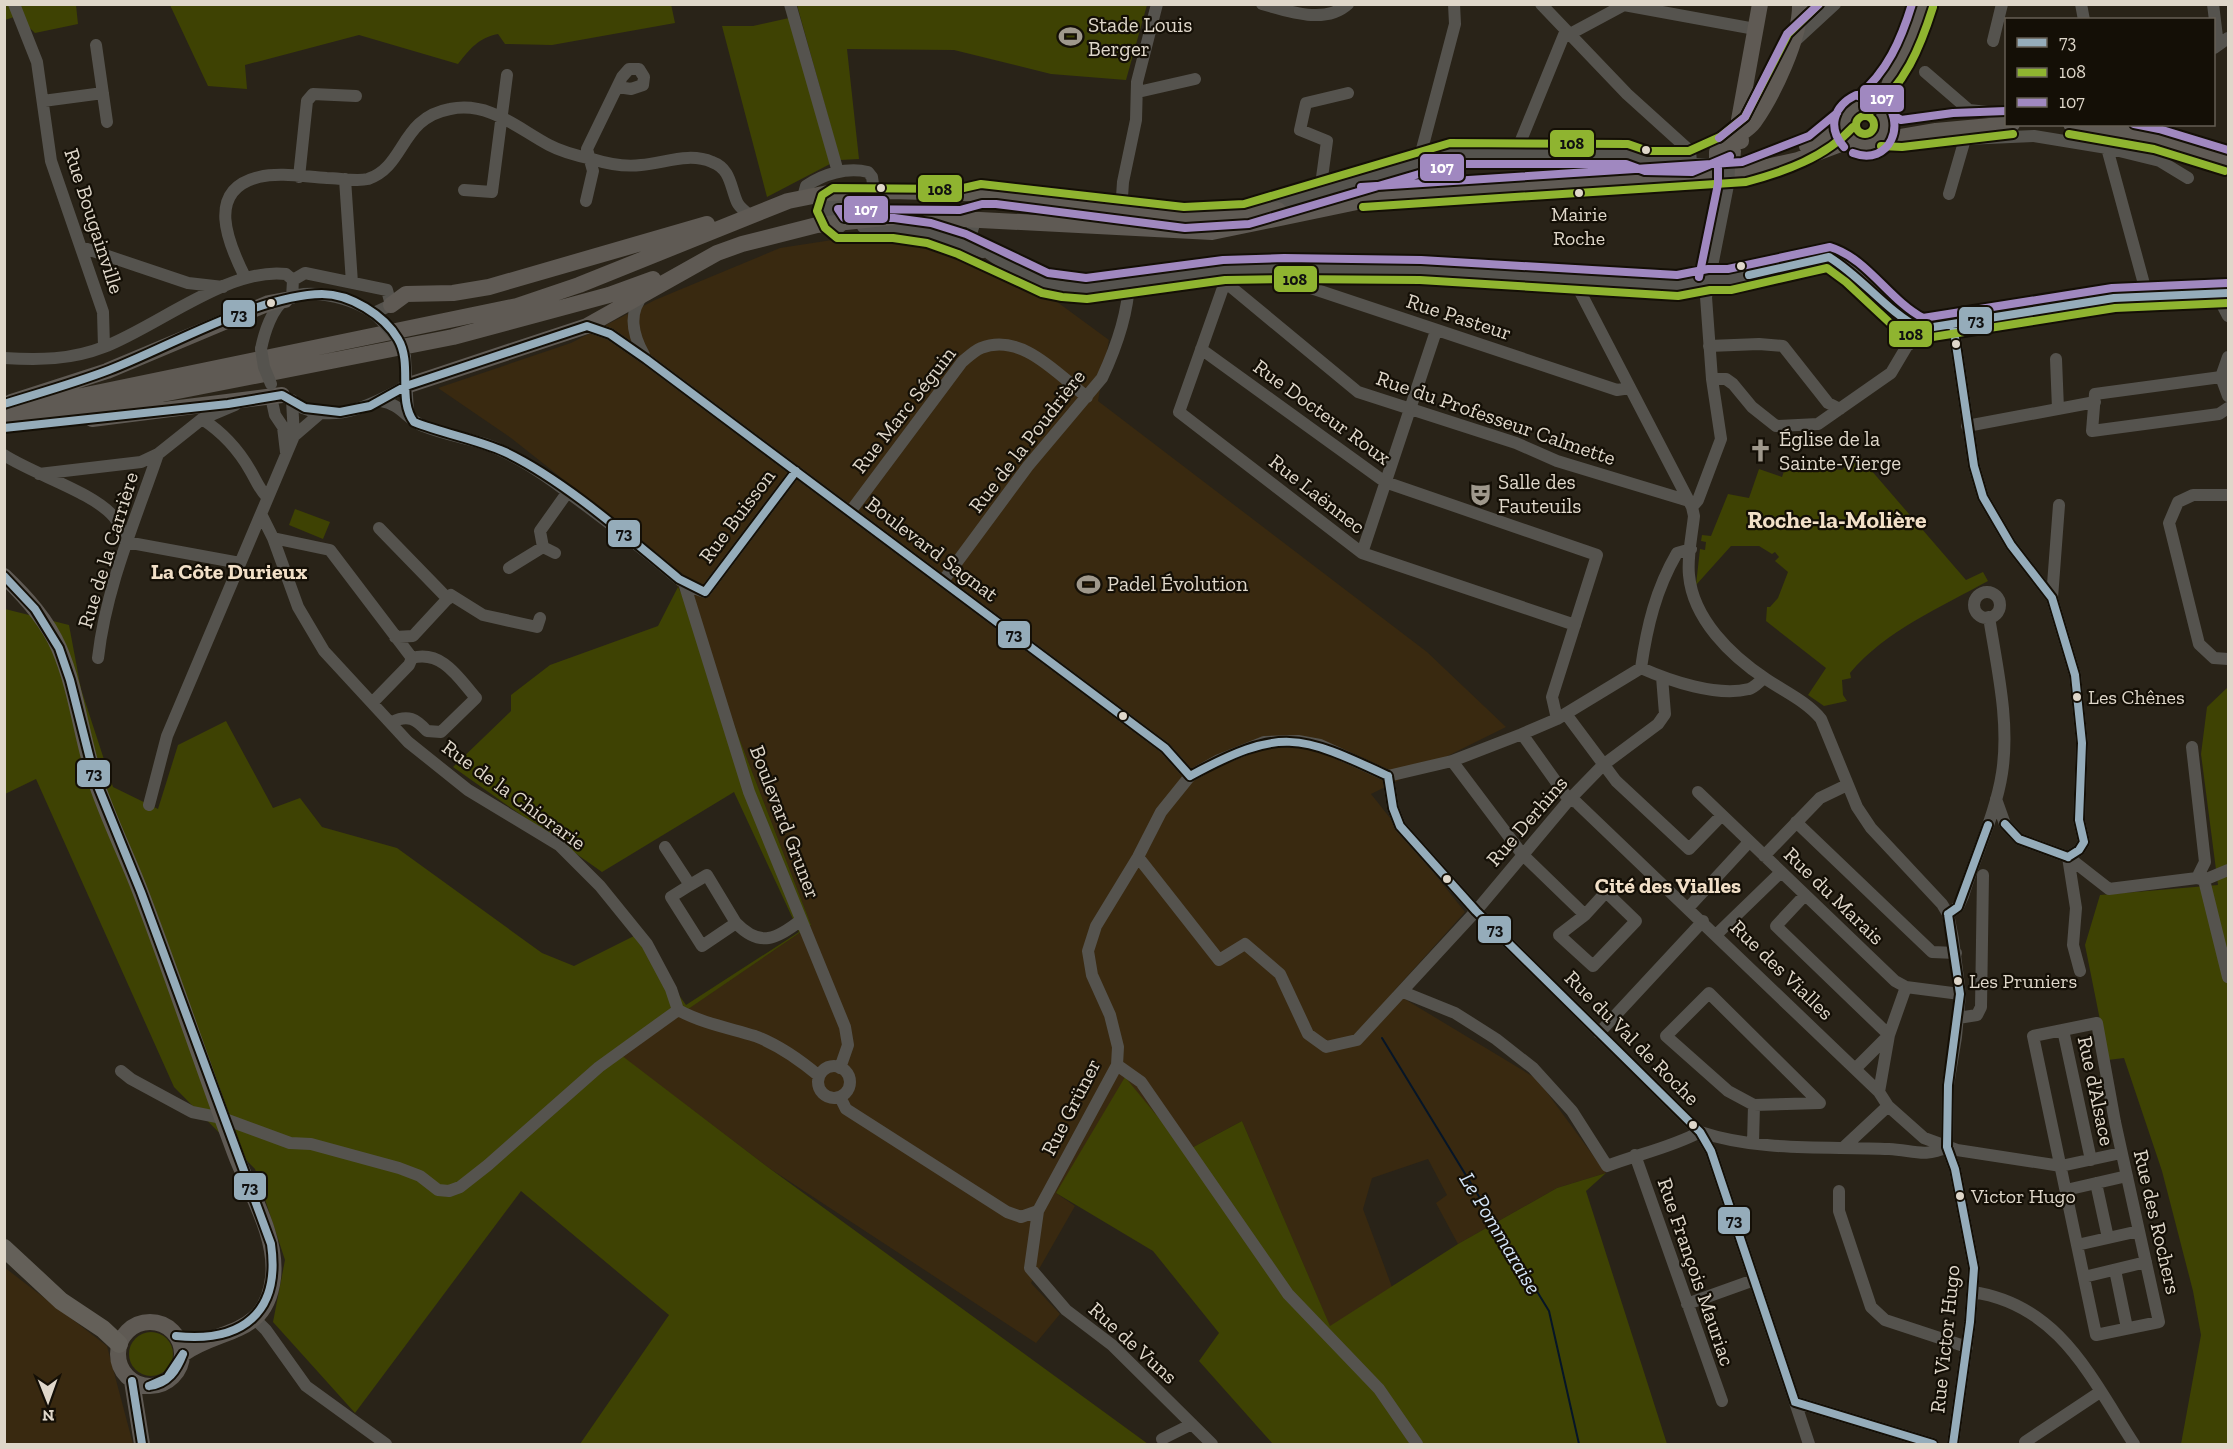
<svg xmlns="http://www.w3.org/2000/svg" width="2233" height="1449" viewBox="0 0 2233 1449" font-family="'Zilla Slab',serif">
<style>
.built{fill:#392910}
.green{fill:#3e4203}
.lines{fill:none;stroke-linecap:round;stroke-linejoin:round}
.stream{stroke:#061527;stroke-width:2}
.minor{stroke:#55534e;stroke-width:12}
.major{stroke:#5f5a54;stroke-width:16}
.highway{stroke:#646059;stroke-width:18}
.minor-bridge{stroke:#55534e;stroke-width:12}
.bus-1-casing{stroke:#140f06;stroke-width:12}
.bus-2-casing{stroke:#140f06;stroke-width:12}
.bus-3-casing{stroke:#140f06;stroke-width:12}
.bus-1{stroke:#95acba;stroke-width:8}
.bus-2{stroke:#8fb430;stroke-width:8}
.bus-3{stroke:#a088c0;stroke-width:8}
.bus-dot{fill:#dfd7ca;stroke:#140f06;stroke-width:2}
.labels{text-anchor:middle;stroke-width:4.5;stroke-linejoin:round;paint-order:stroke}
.bus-label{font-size:20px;fill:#dfd7ca;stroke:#140f06;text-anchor:start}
.poi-label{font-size:21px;fill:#dfd7ca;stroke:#140f06;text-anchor:start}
.street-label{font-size:21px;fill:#dfd7ca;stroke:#140f06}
.neighbourhood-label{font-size:22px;font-weight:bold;fill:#f2e0c8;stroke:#140f06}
.water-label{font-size:22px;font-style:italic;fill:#d4e4f6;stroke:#140f06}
.quarter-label{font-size:24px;font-weight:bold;fill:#f2e0c8;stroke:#140f06}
.line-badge{stroke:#140f06;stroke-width:2}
.badge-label{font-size:16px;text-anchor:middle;font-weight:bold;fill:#fff}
.pale-badge-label{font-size:16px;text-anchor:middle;font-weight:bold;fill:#111}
</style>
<rect width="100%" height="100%" fill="#292318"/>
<path class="built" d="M865,235L940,247L1034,285L1109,340L1098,401L1427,652L1506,727L1371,794L1465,912L1393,992L1537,1079L1606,1173L1557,1188L1458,1244L1436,1203L1447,1195L1428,1159L1372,1178L1363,1209L1392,1287L1330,1327L1242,1121L1186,1151L1056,1193L1075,1206L1031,1283L1060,1314L1036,1343L769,1168L620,1055L811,925L691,613L678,587L611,517L511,438L438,388L571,343L655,300L780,248Z
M4,1267L107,1346L133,1444H5Z"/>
<path class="green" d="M671,4L675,23L552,45L505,44L498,34C478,38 470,49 458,64L359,35L245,65L247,89L208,86L170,5Z
M5,5H76L78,24L35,33L17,16L5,20Z
M797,5H1147L1126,80L1051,74L954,50L847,49L859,159L840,160Z
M789,18L830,164L767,197L722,26H753Z
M1858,455L1966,580L1983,572L1988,581C1941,607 1885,631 1850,673L1851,678L1842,680L1843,695L1847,701L1824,706L1808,695L1826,668L1766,621L1767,607H1770L1778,598L1788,572L1775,561L1779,557L1775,552L1772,554L1759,546H1731L1696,585L1700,549L1705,550L1706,542L1701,541L1702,535L1711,536L1728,494L1749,498L1759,469L1782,477L1786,465L1842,470Z
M295,509L330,522L323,539L289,525Z
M678,587L691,613L811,925L621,1055L769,1168L1148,1444H580L669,1315L521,1191L355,1413L273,1322L285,1260L255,1169L174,1087L36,779L5,794V609L69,625L81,689L113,787L158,809L178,745L226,721L273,808L300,798L322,827L397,848L542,953L574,966L636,935L686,1005L799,932L734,792L602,872L453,767L511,711V695L550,665L658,626Z
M2228,687V1444H2181L2201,1335L2193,1291L2162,1171L2124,1058L2108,1060L2085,945L2100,895L2218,885L2201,754L2207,707Z
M1125,1077L1186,1151L1242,1121L1330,1326L1458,1244L1557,1188L1606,1173L1586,1191L1667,1444H1273L1199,1361L1219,1333L1153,1251L1056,1193Z
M129 1354a22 22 0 1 1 44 0a22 22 0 1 1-44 0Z"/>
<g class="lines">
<path class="stream" d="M1382,1038L1549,1311L1579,1444"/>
<path class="minor" d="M14,4L37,62L51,161L103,312L104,347
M790,4L838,172
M1262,4C1288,11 1325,25 1348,4
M1541,4L1627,94L1690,151L1691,162
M2081,4L2084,20
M2213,4L2218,45
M1570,34L1624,5L1755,29
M1796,40L1835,4
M1993,41L2002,4
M96,45L107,122
M2214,48L2228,38
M1925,72L1969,110L2006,114
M1138,92L1195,79
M43,101L103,93
M2107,148L2160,161L2188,178
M1516,160L1517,150L1566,30
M1639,161L1722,164
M1422,163V149L1455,24L1454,4
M299,177L307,101L313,94L356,96
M345,179L352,283
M464,190L492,192L507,75
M1320,192L1327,141L1300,130L1306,103L1348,93
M1949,194L1965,139L2034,136L2107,148L2147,295
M803,197L806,186C823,174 847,167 868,172L872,177L874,191
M586,201L593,171L587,149L622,77L629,69H639L644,77L643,85L631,89L618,87
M1267,207L1452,153L1628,154L1646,161
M1121,212L1123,182L1136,120L1137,82L1157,4
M982,219L975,221L971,234C983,257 1037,283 1063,287C1086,291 1108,284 1131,281C1172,276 1215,270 1257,269C1398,266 1538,279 1678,286L1709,279L1729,280L1829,257C1864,275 1885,314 1921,329L2114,298L2228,293
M840,227L828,213L827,205L835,198H845
M863,227L929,233L983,252
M81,247L188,283L223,287
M1284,268L1287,277L1293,282L1617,390L1630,388
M1853,273L1854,288L1903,332L1907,346
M1225,276V282L1358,392L1516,443L1557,461L1689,501
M245,277C228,243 205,190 259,177C280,172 306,177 327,178C339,178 356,182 368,179C406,166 400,118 450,109C489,101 517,128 549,145C562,152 578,156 592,159C608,164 625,167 641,165C665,163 689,152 712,162C731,169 730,186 737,202C739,207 745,211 749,215
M293,280L305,273L387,290L391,305L374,313
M1574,280L1692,507L1694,516C1692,535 1687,557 1689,575C1693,619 1731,656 1766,679C1785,692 1806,701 1821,719L1857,807L1871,828L1942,904L1948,914L1953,939L1960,994L1956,1037L1948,1085L1947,1147L1955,1169L1974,1268L1970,1322L1953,1444
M1225,282L1179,412L1362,553L1575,625
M2217,295L2228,316
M1953,324L1974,466L1983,497L2011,545L2052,598L2075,675L2082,743L2079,820L2084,842L2079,850L2068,857
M587,326L610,334L646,359L1165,748L1190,776
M1709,346L1759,344L1783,346L1828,403L1840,409
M261,349C264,334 272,307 286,299C312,286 361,300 380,319
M1201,349L1385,482L1597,555L1552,697L1557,719
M644,355C633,335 627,313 644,294
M405,357L408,414
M4,358C39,360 71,360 104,347C158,326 229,267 286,274L293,280L292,298
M2056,359L2058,409
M2221,377L2228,357
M1712,379H1726L1733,384L1752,407L1776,426L1818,424L1891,373L1907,346L1933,328
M2228,396L2221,377L2095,394L2092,431L2219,414L2228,408
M271,397L275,415L283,427L286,452
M287,398C293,401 298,405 303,408C338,423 376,403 406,386
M381,401C400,404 407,419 423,426C443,434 465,438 485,444C509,452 533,467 554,482C588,507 623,533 656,560C675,575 681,585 705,592L796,471
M202,419C222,432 238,449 250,470C256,480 259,489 267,497
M1967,426L2095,402
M294,436L323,411
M4,455C35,475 93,492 114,517C120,524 123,533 126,542L240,563
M39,474L141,462L158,454L202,419L235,405
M2228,495H2193L2178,502L2169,523L2199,644L2214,658L2228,659
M1692,507L1698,500L1721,439L1712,379L1706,297L1728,185
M850,512L962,362C968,357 974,351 981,348C1022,332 1058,375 1087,397
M261,514L273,538L298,607L324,651L408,742L468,790L559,845L600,886L647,944L671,989L678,1010C702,1023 729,1028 755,1036C779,1045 800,1060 819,1076
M379,528L448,599
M273,538L330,550L412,658L409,665L373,702
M555,553L543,547L540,531L567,493
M1362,553L1436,331
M509,568L543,547
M943,581L1028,466L1102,378C1115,350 1128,313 1129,282
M685,586L749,792L845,1027L848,1045L840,1068
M1974 605a13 13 0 1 1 26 0a13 13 0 1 1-26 0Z
M2052,598L2059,505
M395,637L413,636L451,595L483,615L537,627L540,618
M98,658C106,587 135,521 158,454
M1641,668C1647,626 1656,589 1677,553L1691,549
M1641,668C1670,681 1717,697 1749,689C1754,688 1760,681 1764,678
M1566,714L1616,781L1689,849L1721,816
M392,722C408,714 416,719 427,731L441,732L476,698C458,677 442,650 412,658
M1522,734L1569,800L1576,802L1879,1092L1888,1106L1924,1138L1957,1150L2061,1166L2121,1153
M2192,747L2205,862L2197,878
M1452,761L1522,854L1585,915
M1388,776L1393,808L1400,826L1476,911L1700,1132C1761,1152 1825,1146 1889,1149C1912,1150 1925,1158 1947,1147
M1698,792L1895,981L1906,987L1960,994
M1996,799L2005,824L2019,839L2068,857L2109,889L2197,878L2204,880L2228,870
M149,805L167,736L294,436L292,400
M1796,822L1932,952L1956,953
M665,847L690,885L707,875L736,923L702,946L671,897L690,885
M1764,856L1820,798L1847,785
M1138,857L1219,960L1245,944L1280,974L1308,1034L1326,1047L1357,1040L1476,911L1569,800L1603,765L1658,724L1665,714L1662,677
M2068,857L2076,908L2073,945L2080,971
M2204,880L2228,977
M1606,892L1636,921L1593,966L1559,935L1585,915Z
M1805,895L1776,926L1889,1035L1855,1069
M1689,907L1749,842
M1948,914L1958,907L1963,896C1975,856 1996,813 2002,773C2010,722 1997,668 1989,617
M736,923C760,948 777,939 801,920
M1717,934L1781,872
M1403,992L1455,1013L1496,1039L1533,1068L1572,1111L1607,1166C1638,1154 1670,1148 1700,1132
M1958,1018L1977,1015L1981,1007L1983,875
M2097,1023L2115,1122L2159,1322L2096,1335L2033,1036Z
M2063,1030L2091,1160
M1599,1033L1703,921
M1117,1065L1141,1082L1288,1294L1379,1389L1417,1444
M818 1082a16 16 0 1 1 32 0a16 16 0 1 1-32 0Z
M121,1071L131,1079L192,1112L222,1118L290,1143L311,1144L399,1168L420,1176L438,1190L449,1191L460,1187L488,1165L599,1067L678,1010
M1879,1092L1889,1035L1906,987
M840,1097L846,1109L1007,1212L1021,1217L1038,1211
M1700,1132L1711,1151L1809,1444
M1753,1143L1754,1105L1728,1091L1666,1036L1709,993L1820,1103L1754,1105
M1843,1148L1888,1106
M1635,1155L1722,1401
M2096,1183L2108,1238
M2066,1190L2127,1176
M1839,1191V1211L1871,1307L1885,1320L1967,1347
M2077,1245L2139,1231
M2115,1270L2127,1328
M2084,1277L2146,1262
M1972,1292C2059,1304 2091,1378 2134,1444
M1687,1304L1754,1280
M256,1320L266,1330L306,1386L386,1444
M1795,1402L1933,1444
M1162,1439L1192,1424
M2025,1442L2100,1392
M1212,1444L1112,1345L1066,1310L1030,1268L1038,1211L1117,1065L1118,1047L1110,1015L1092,975L1088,951L1096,926L1138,857L1161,812L1190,776L1219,760L1264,742L1298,741L1320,745L1388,776L1452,761L1522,734L1557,719L1641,668"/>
<path class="major" d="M1844 124a21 21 0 1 1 42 0a21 21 0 1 1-42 0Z
M1883,114C1886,75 1912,42 1923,4
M2071,124L2156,139L2228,161
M1882,136L1901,137L1936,131L2012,124
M1741,141L1739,120L1760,4
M1726,146C1733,136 1747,132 1754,122C1773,95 1801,37 1800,4
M1726,146L1717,152V159L1722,164L1732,161L1733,151
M1807,146L1830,135L1845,120
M391,305L406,294L453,293L489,287L707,224
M406,386L587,326L717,253L742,244L817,225L904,216L1212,232L1357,202L1446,193L1744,172L1798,160L1851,140
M11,402L107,371L269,303L285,300
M4,412L517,306L579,285L788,201L828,193L892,191L997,194L1184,218L1278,210
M92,419L282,395
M4,425L453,337L609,295L653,279
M4,576C26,597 47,620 59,648C77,690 81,736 95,779C107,816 125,852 139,888C173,976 202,1065 235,1153C249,1191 278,1236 273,1278C266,1337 221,1327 183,1354
M118 1354a32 32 0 1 1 64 0a32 32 0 1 1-64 0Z
M132,1381L142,1444"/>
<path class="highway" d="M4,1248L61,1301L103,1329L119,1344"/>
<path class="minor-bridge" d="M1728,185L1729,168
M380,319L398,339L405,357
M261,349L264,367L271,384"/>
<defs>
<path id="bus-1" d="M1749,275L1829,257C1863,278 1886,311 1921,329L2114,298L2228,293
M1953,324L1974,466L1983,497L2011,545L2052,598L2075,675L2082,743L2079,820L2084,842L2079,850L2068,857
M4,404C39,393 75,383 109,370C169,347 258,295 322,294C350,294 384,315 398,339C413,364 397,400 414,422C444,434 476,439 505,452C564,480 628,537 679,579L705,592L796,471
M4,428L228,404L282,395L305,408L340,412L370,406L406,386L587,326L610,334L646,359L1165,748L1190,776
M4,576L35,609L59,648L70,680L95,779L141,892L271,1244C281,1313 242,1343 176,1336
M1190,776C1280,727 1299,734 1388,776
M1388,776L1393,808L1400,826L1476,911L1700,1132L1711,1151L1795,1402
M2005,824L2019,839L2068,857
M1948,914L1960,994L1948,1085L1947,1147L1955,1169L1974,1268L1970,1322L1953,1444
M1948,914L1958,907L1988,825
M132,1381L142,1444
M149,1386C168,1384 177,1370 183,1354
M149,1386L167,1378L183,1354
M1795,1402L1933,1444"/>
<path id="bus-2" d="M1819,4L1788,34L1745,117L1720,137L1689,151H1648L1628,144L1450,143L1244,204L1184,207L981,184L959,189L833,188L822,195L817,211L825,228L837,238H893L927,243L958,254L1042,293L1062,297L1087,299L1225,280L1284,279L1420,280L1678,296L1710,290H1731L1827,268L1846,282L1890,323L1920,339L2115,308L2228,303
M1870,112C1905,85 1920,48 1933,7
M1856 125a9 9 0 1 1 18 0a9 9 0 1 1-18 0Z
M2069,134L2154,149L2225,171
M1881,146L1902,147L2013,134
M1363,207L1746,182C1784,172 1826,157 1853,127"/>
<path id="bus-3" d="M1858,96C1887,72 1901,40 1912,4
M1893,115L1901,120L1953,113L2006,111
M2134,124L2159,129L2228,150
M1719,138L1745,117L1787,34L1819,4
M1844,147C1827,128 1833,106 1856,95L1881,97C1909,122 1890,167 1853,153
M1730,156L1692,172L1645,171L1626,164H1453L1249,224L1185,228L996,204H982L960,210L838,209L844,218H894L931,223L966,234L1048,273L1086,278L1223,260L1284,258L1421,260L1677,275L1708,269H1728L1830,247C1867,258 1889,300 1923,318L2112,288L2228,283
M1361,187L1742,162L1809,136L1837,113
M1699,277L1718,184V164"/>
</defs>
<use href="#bus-1" class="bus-1-casing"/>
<use href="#bus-2" class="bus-2-casing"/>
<use href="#bus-3" class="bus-3-casing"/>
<use href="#bus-1" class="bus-1"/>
<use href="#bus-2" class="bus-2"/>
<use href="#bus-3" class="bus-3"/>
</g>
<defs>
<symbol id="stadium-bare" viewBox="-9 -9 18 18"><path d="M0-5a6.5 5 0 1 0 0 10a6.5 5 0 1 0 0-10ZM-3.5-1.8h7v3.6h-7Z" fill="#9f988c" stroke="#140f06" stroke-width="2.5" paint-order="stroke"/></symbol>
<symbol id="church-bare" viewBox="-9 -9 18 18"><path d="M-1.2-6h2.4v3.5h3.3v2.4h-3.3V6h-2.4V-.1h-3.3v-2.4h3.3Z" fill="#9f988c" stroke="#140f06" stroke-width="2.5" paint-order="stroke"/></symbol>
<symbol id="theatre-bare" viewBox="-9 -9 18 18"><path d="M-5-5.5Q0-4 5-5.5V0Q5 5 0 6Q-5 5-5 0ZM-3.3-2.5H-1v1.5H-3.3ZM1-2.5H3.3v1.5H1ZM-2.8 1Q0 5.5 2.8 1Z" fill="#9f988c" stroke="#140f06" stroke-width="2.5" paint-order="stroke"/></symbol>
</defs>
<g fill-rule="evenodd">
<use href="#stadium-bare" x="1054" y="20" width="33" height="33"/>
<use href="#church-bare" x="1744" y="434" width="33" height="33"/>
<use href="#theatre-bare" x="1464" y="478" width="33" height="33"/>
<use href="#stadium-bare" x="1072" y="568" width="33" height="33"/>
</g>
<g class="bus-dot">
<circle cx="1646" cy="150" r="5"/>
<circle cx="881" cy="188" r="5"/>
<circle cx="1579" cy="193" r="5"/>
<circle cx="1741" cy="266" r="5"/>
<circle cx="271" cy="303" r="5"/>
<circle cx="1956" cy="344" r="5"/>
<circle cx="2077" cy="697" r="5"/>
<circle cx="1123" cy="716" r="5"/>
<circle cx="1447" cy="879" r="5"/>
<circle cx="1958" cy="981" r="5"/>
<circle cx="1693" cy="1125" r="5"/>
<circle cx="1960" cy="1196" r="5"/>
</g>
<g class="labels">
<g class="bus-label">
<text x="1579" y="221" text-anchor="middle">Mairie<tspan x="1579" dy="24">Roche</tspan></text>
<text x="2088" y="704">Les Chênes</text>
<text x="1969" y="988">Les Pruniers</text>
<text x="1971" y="1203">Victor Hugo</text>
</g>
<g class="poi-label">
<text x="1088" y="32">Stade Louis<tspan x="1088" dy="24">Berger</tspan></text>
<text x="1779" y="446">Église de la<tspan x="1779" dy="24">Sainte-Vierge</tspan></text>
<text x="1498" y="489">Salle des<tspan x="1498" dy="24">Fauteuils</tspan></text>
<text x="1107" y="591">Padel Évolution</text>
</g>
<g class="street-label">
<text transform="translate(94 221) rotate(72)" y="7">Rue Bougainville</text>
<text transform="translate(1459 317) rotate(18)" y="7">Rue Pasteur</text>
<text transform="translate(904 410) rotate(-52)" y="7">Rue Marc Séguin</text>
<text transform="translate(1322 412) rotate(36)" y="7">Rue Docteur Roux</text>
<text transform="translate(1496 418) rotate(19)" y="7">Rue du Professeur Calmette</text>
<text transform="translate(1027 441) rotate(-52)" y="7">Rue de la Poudrière</text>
<text transform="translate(1317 494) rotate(38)" y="7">Rue Laënnec</text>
<text transform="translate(737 516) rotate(-53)" y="7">Rue Buisson</text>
<text transform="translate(932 549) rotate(37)" y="7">Boulevard Sagnat</text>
<text transform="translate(108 550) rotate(-73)" y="7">Rue de la Carrière</text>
<text transform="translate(514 795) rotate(36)" y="7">Rue de la Chiorarie</text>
<text transform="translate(1527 821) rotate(-49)" y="7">Rue Derhins</text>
<text transform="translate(785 822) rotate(69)" y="7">Boulevard Gruner</text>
<text transform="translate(1834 896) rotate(44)" y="7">Rue du Marais</text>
<text transform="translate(1782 970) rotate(44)" y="7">Rue des Vialles</text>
<text transform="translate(1632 1038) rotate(45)" y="7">Rue du Val de Roche</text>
<text transform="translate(2096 1091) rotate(78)" y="7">Rue d'Alsace</text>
<text transform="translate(1071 1107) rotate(-63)" y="7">Rue Grüner</text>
<text transform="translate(2157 1222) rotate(77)" y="7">Rue des Rochers</text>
<text transform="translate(1696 1272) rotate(71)" y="7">Rue François Mauriac</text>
<text transform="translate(1945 1339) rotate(-84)" y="7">Rue Victor Hugo</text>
<text transform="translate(1133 1343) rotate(42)" y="7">Rue de Vuns</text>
</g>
<g class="neighbourhood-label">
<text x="229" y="579">La Côte Durieux</text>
<text x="1668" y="893">Cité des Vialles</text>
</g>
<g class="water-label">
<text transform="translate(1501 1233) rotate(59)" y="8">Le Pommaraise</text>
</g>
<g class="quarter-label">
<text x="1837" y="528">Roche-la-Molière</text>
</g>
</g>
<g class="line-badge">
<rect x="1859" y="84" width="46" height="29" rx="6" fill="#a088c0"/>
<rect x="1549" y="129" width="46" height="29" rx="6" fill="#8fb430"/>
<rect x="1419" y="153" width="46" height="29" rx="6" fill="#a088c0"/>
<rect x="917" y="174" width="46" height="29" rx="6" fill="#8fb430"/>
<rect x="843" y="195" width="46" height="29" rx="6" fill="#a088c0"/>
<rect x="1273" y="265" width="45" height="28" rx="6" fill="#8fb430"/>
<rect x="222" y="299" width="34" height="29" rx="6" fill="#95acba"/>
<rect x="1958" y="306" width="35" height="29" rx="6" fill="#95acba"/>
<rect x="1888" y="320" width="45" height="28" rx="6" fill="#8fb430"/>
<rect x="607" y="519" width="34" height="29" rx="6" fill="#95acba"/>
<rect x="997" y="620" width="34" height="29" rx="6" fill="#95acba"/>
<rect x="76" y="759" width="35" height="29" rx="6" fill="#95acba"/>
<rect x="1477" y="915" width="35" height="29" rx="6" fill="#95acba"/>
<rect x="233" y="1172" width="34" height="29" rx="6" fill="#95acba"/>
<rect x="1717" y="1206" width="34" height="29" rx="6" fill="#95acba"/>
</g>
<g class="badge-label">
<text x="1882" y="104">107</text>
<text x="1442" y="173">107</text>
<text x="866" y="215">107</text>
</g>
<g class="pale-badge-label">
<text x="1572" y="149">108</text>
<text x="940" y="195">108</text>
<text x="1295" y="285">108</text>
<text x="239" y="320">73</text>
<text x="1976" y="326">73</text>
<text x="1911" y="340">108</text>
<text x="624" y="539">73</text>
<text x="1014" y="640">73</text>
<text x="94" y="779">73</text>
<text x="1495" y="935">73</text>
<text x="250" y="1193">73</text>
<text x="1734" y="1226">73</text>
</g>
<rect width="2233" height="1449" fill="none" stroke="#dfd7ca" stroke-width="12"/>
<rect x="2005" y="18" width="210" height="108" fill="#140f06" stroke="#655f54" stroke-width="1.5"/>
<rect x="2017" y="38" width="30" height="9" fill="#95acba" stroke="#655f54" stroke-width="1.5"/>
<text x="2059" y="48" font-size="18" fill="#dfd7ca">73</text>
<rect x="2017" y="68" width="30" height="9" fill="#8fb430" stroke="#655f54" stroke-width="1.5"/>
<text x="2059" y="78" font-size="18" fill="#dfd7ca">108</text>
<rect x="2017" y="98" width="30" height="9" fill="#a088c0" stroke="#655f54" stroke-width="1.5"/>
<text x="2059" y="108" font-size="18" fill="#dfd7ca">107</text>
<g transform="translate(48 1401) rotate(179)" stroke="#140f06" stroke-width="4.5" paint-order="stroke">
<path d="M0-4.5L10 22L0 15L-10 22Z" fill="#dfd7ca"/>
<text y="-9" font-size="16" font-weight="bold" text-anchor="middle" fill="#dfd7ca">N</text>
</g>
</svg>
